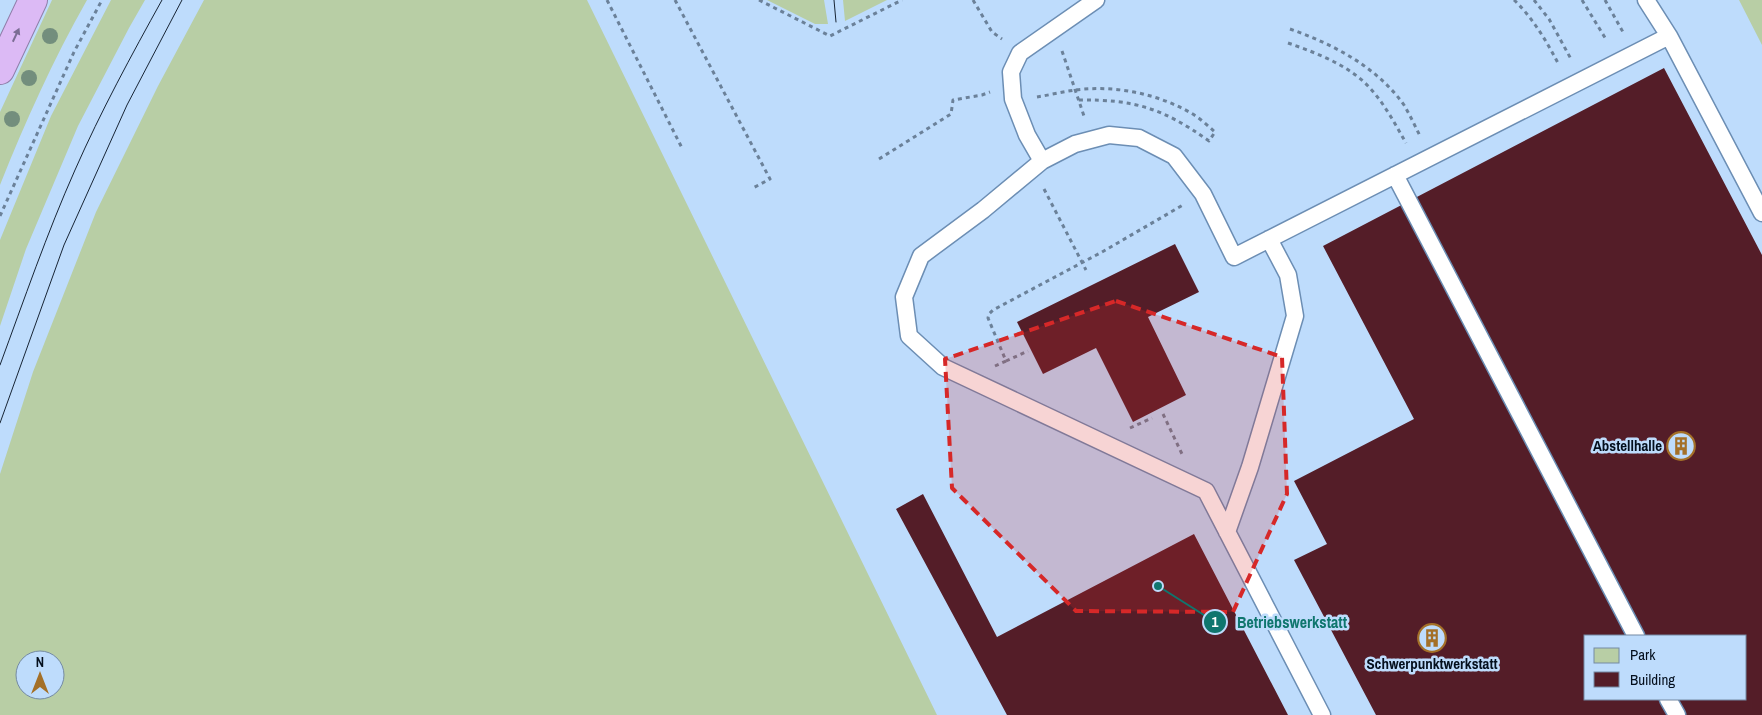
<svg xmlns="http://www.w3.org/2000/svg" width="1762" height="715" viewBox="0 0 1762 715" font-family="'Archivo Narrow',sans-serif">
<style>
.green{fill:#b8cea5;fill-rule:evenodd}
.building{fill:#541d28;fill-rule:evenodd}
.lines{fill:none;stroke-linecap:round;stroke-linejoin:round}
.lane-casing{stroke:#6c8eb4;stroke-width:19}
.highway-casing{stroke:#907ea9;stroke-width:30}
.path{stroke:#6b8199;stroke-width:3;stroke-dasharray:4 4;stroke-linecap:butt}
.lane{stroke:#fff;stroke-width:16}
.highway{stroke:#dcbaf5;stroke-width:28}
.tram{stroke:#182535;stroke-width:1}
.tree{fill:#738e7d}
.oneway{fill:#7b6d94}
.marked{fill:#d62828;fill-opacity:0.2;stroke:#d62828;stroke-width:4;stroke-dasharray:10 6;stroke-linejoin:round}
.labels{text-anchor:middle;stroke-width:5;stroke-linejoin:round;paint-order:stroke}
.poi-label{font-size:15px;font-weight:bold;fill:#040f1d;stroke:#bedcfc;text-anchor:end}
.leader{fill:none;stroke:#0f766e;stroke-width:2}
.callout-dot{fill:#0f766e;stroke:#bedcfc;stroke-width:2}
.mark-label{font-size:15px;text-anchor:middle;font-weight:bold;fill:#fff}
.callout-label{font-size:16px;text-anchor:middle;font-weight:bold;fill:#0f766e;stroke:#bedcfc;stroke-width:5;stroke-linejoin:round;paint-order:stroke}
</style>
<rect width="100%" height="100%" fill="#bedcfc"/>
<path class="green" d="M52,0H87C53,60 26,120 0,185V112Z
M111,0H145L129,28L78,126L26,249L0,326V240L51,116Z
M204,0H587L937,715H0V474L33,372L96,212L158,86ZM25,660H55V690H25Z
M767,0H824L828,24H815Z
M843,0H887L845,21Z
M1739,0H1762V45Z"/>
<path class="building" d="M1664,68L1762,255V715H1376L1294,560L1327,544L1294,481L1414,419L1323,246ZM1586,636H1746V699H1586Z
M1175,244L1199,292L1148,317L1186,395L1133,422L1096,348L1043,374L1017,322Z
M923,494L997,637L1194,534L1288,715H1007L896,509Z"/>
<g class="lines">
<defs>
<path id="lane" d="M1096,0L1020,53L1011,72L1013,99L1027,135L1042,161L983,210L921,256L904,297L909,336L943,367L1206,491L1322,715
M1646,0L1669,36L1762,213
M1042,161L1075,144L1109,135L1139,138L1174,156L1203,194L1234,257L1669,36
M1395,175L1636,636
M1227,532L1250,467L1295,316L1288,275L1269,239
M1668,699L1677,715"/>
<path id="highway" d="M0,70L33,0"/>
</defs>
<use href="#lane" class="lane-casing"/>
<use href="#highway" class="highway-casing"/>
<path class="path" d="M607,0L682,148
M675,0L770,179L753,188
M759,0L830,36L902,0
M973,0L992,32L1002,39
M1514,0C1533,18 1547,42 1559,65
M1534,0L1549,19L1571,59
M1582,0L1607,41
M1605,0L1623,32
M1290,29C1333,44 1377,67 1404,105C1410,115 1415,126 1420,136
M1288,43C1314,52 1343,63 1364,82C1382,99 1394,122 1406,143
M1062,51L1085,119
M1037,97C1049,95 1062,92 1075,90C1114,85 1156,93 1191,113C1200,118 1208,126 1215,132L1209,141C1164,109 1135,99 1078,100
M879,159L951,114L953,100L982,95L990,92
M1044,189L1086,270
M0,216L74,52L102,0
M1006,361L1028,351
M995,366L1006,361L988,318L989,314L993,310L1102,252L1183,205
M1163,414L1182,454
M1130,428L1152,418"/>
<use href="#lane" class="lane"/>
<use href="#highway" class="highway"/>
<path class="tram" d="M834,0L836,22
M0,365C24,300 47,233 75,170C101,111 131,56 162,0
M0,423L64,245L127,105L182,0"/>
</g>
<g class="tree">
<circle cx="50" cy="36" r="8"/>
<circle cx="29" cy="78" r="8"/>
<circle cx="12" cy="119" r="8"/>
</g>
<defs><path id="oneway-solid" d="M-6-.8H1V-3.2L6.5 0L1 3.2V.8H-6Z" transform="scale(1.25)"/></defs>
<use class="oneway" href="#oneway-solid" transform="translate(16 35) rotate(-65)"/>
<path class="marked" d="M1116,301L1282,357L1287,494L1233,612L1076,611L952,488L945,359Z"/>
<defs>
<symbol id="building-ring" viewBox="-11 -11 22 22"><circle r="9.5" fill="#bedcfc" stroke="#a47028" stroke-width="1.5"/><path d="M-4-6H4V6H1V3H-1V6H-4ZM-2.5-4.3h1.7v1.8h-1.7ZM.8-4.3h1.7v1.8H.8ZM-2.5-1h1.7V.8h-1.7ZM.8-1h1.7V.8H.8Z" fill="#a47028"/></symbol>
</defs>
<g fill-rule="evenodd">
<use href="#building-ring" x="1665" y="430" width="32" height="32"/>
<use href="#building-ring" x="1416" y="622" width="32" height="32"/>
</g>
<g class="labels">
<g class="poi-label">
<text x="1662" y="451">Abstellhalle</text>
<text x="1432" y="669" text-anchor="middle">Schwerpunktwerkstatt</text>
</g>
</g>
<path class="leader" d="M1158 586L1215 622"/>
<g class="callout-dot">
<circle cx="1158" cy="586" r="5"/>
<circle cx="1215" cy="622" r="12"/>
</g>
<g class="mark-label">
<text x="1215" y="627">1</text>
</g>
<g class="callout-label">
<text x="1292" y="628">Betriebswerkstatt</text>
</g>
<rect x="1584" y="635" width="162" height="65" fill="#bedcfc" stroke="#748aa3"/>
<rect x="1594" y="648" width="25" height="15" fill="#b8cea5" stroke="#748aa3"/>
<text x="1630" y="660" font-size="15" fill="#040f1d">Park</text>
<rect x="1594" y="672" width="25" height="15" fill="#541d28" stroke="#748aa3"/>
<text x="1630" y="685" font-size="15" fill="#040f1d">Building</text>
<g transform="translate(40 675)"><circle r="24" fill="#bedcfc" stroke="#748aa3"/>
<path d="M0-4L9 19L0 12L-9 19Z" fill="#a47028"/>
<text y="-8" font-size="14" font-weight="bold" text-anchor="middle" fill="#040f1d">N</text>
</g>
</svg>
